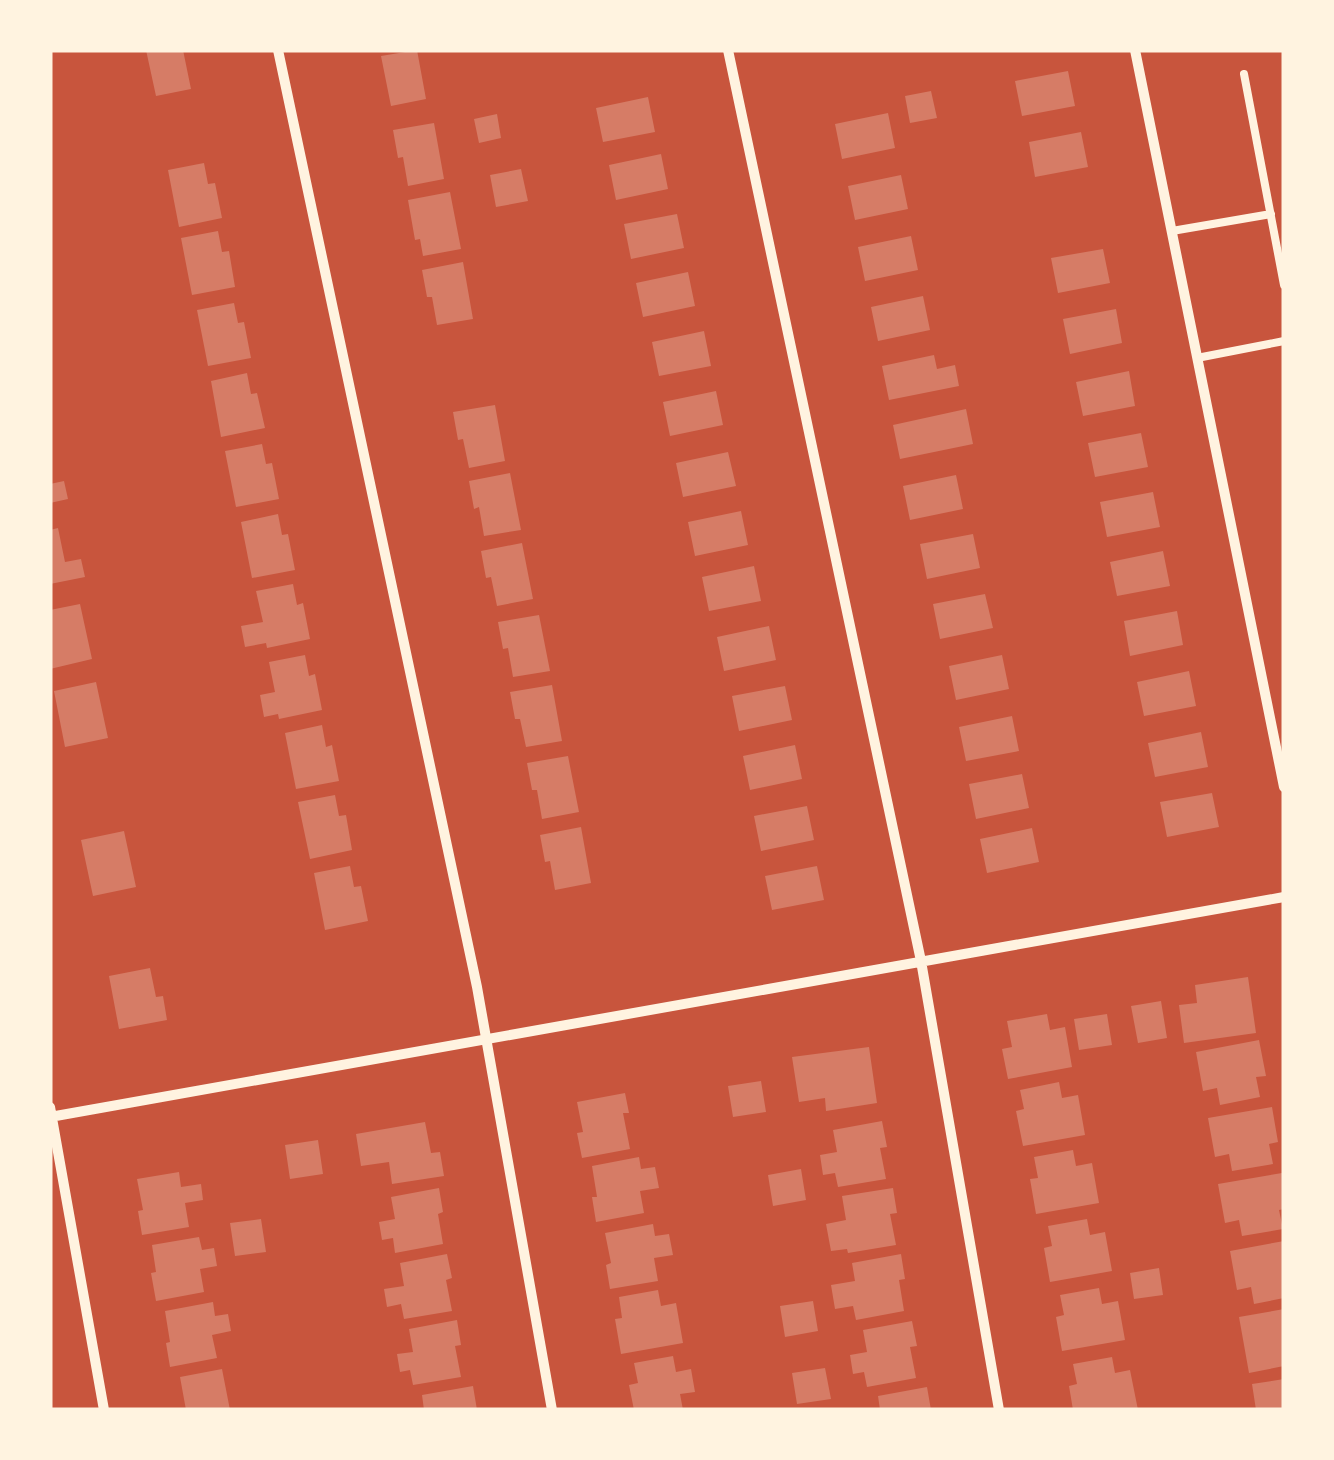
<svg xmlns="http://www.w3.org/2000/svg" width="1334" height="1460" viewBox="0 0 1334 1460" font-family="'Nunito Sans',sans-serif">
<style>
.building{fill:#d67c66}
.lines{fill:none;stroke-linecap:round;stroke-linejoin:round}
.service{stroke:#fff3e0;stroke-width:8}
.minor{stroke:#fff3e0;stroke-width:10}
</style>
<rect width="100%" height="100%" fill="#c8553d"/>
<path class="building" d="M146,50H183L191,89L156,96Z
M417,50L426,99L391,106L381,56Z
M1068,71L1075,106L1022,116L1015,81Z
M931,91L937,118L910,123L905,96Z
M648,97L655,132L603,142L596,108Z
M888,113L895,148L842,159L835,124Z
M497,114L501,138L479,143L474,119Z
M434,123L444,179L408,186L403,157L398,158L393,130Z
M1081,132L1088,167L1035,177L1029,142Z
M661,154L668,189L616,200L609,165Z
M204,163L208,184L215,183L222,218L179,227L168,170Z
M521,169L528,201L496,207L490,175Z
M901,175L908,209L855,220L848,186Z
M450,192L461,249L423,256L420,239L415,240L408,200Z
M677,214L684,248L631,259L624,224Z
M218,231L222,252L229,251L235,287L192,295L181,238Z
M911,236L918,270L865,281L858,247Z
M1103,249L1110,283L1058,293L1051,258Z
M463,262L473,319L437,325L432,297H427L422,270Z
M688,272L695,306L643,317L636,283Z
M923,296L930,330L878,341L871,307Z
M234,303L238,323L244,322L251,358L208,366L197,310Z
M1116,309L1122,343L1070,354L1063,319Z
M704,331L711,366L659,376L652,342Z
M934,355L937,369L955,365L959,386L889,400L882,366Z
M1129,371L1135,406L1083,416L1076,382Z
M247,373L251,394L257,393L265,428L221,437L211,381Z
M716,391L723,425L670,436L663,402Z
M495,405L505,461L469,468L463,439L458,440L453,412Z
M966,409L973,444L900,459L893,425Z
M1141,433L1148,467L1095,477L1088,443Z
M262,444L266,464L272,463L279,499L236,507L225,451Z
M728,452L736,486L683,497L676,463Z
M510,473L521,530L484,536L479,507L474,509L469,481Z
M956,475L963,509L910,520L903,486Z
M64,481L68,499L50,503V484Z
M1153,492L1160,527L1107,537L1100,502Z
M741,511L748,545L695,556L688,522Z
M278,514L282,535L288,534L295,570L252,578L241,522Z
M58,528L65,562L81,559L85,577L50,584V530Z
M973,534L980,568L927,579L920,544Z
M522,543L533,599L497,606L491,577L486,578L481,551Z
M1163,551L1170,586L1117,596L1110,562Z
M754,566L761,601L709,611L702,577Z
M293,584L297,605L303,603L310,639L267,648L266,643L245,647L241,626L263,622L256,591Z
M985,594L993,628L940,639L933,604Z
M80,604L92,659L50,669V610Z
M1177,611L1183,645L1130,656L1124,621Z
M539,615L550,671L513,677L508,648L503,649L498,622Z
M769,626L776,660L724,671L717,637Z
M305,655L309,676L315,674L322,710L279,719L278,714L264,717L260,695L275,692L269,662Z
M1002,655L1009,689L956,700L949,666Z
M1189,671L1196,706L1144,716L1137,682Z
M96,682L108,738L65,747L54,691Z
M552,685L562,741L526,747L520,719H515L510,692Z
M785,686L792,720L739,731L732,696Z
M1012,716L1019,751L966,761L959,727Z
M322,725L326,747L332,745L339,781L296,789L285,733Z
M1201,732L1208,767L1155,777L1148,743Z
M795,745L802,779L750,790L743,756Z
M568,756L579,812L542,819L537,790H532L527,763Z
M1022,774L1029,808L976,819L969,784Z
M1212,793L1219,827L1167,837L1160,802Z
M335,795L339,816L346,815L352,850L310,859L298,802Z
M807,806L814,840L761,851L754,816Z
M581,827L591,883L555,890L550,861L545,862L540,835Z
M1032,828L1039,862L987,873L980,839Z
M124,831L136,887L93,896L81,840Z
M350,866L354,887L361,886L368,921L325,930L314,873Z
M817,866L824,900L772,910L765,876Z
M150,968L156,997L163,996L167,1020L119,1029L109,976Z
M1248,977L1256,1033L1184,1043L1179,1005L1197,1003L1195,985Z
M1161,1001L1167,1038L1138,1043L1131,1006Z
M1047,1014L1050,1030L1065,1027L1072,1067L1008,1079L1002,1049L1012,1047L1007,1021Z
M1107,1014L1112,1045L1079,1050L1074,1019Z
M1259,1040L1266,1076L1256,1077L1260,1097L1220,1105L1217,1088L1203,1091L1196,1052Z
M869,1047L877,1103L826,1111L825,1098L799,1102L792,1057Z
M761,1081L766,1112L733,1117L728,1086Z
M1059,1082L1062,1098L1078,1095L1085,1135L1023,1146L1016,1111L1024,1109L1020,1090Z
M625,1093L629,1113H623L630,1149L582,1158L577,1133L583,1132L577,1102Z
M1272,1107L1278,1142L1269,1144L1273,1164L1232,1171L1229,1154L1215,1157L1208,1118Z
M882,1121L887,1147L880,1148L886,1179L838,1187L835,1173L823,1175L820,1155L837,1152L833,1130Z
M425,1122L431,1153L440,1152L444,1176L392,1184L389,1162L361,1166L356,1134Z
M318,1140L323,1174L290,1179L285,1145Z
M1073,1150L1076,1166L1092,1163L1099,1203L1036,1214L1030,1179L1038,1178L1034,1157Z
M639,1157L641,1169L655,1167L659,1188L640,1191L644,1213L596,1222L592,1197H597L592,1166Z
M801,1169L806,1200L773,1206L768,1175Z
M179,1172L181,1187L201,1184L203,1200L185,1203L189,1227L142,1235L138,1211L143,1210L137,1179Z
M1282,1173L1284,1209L1279,1210L1283,1229L1242,1236L1239,1220L1225,1223L1218,1184Z
M439,1188L443,1212L438,1214L443,1244L395,1253L393,1238L382,1240L379,1222L395,1219L391,1197Z
M893,1188L897,1213L890,1214L896,1245L848,1253L847,1249L831,1251L826,1224L846,1220L842,1196Z
M261,1219L266,1252L235,1256L230,1223Z
M1087,1219L1090,1235L1105,1232L1112,1271L1050,1282L1044,1248L1052,1246L1048,1226Z
M653,1224L655,1236L669,1234L673,1255L654,1258L658,1281L610,1289L606,1265L611,1263L605,1233Z
M199,1237L202,1250L214,1248L217,1266L200,1269L204,1292L156,1301L151,1273L156,1272L152,1245Z
M1284,1241V1298L1254,1304L1251,1287L1237,1290L1230,1251Z
M447,1254L452,1278L446,1280L452,1311L404,1319L401,1304L387,1307L384,1289L404,1286L400,1263Z
M901,1254L905,1279L899,1280L904,1311L856,1320L853,1306L835,1309L831,1285L855,1281L852,1263Z
M1159,1268L1163,1295L1134,1299L1130,1273Z
M1099,1288L1102,1304L1118,1301L1125,1340L1062,1351L1056,1317L1064,1315L1060,1295Z
M658,1290L661,1306L676,1303L683,1343L621,1354L615,1319L622,1318L619,1297Z
M813,1301L818,1331L785,1337L780,1306Z
M213,1302L215,1316L228,1314L231,1331L212,1335L217,1358L170,1367L166,1343L170,1342L165,1311Z
M1284,1309V1366L1249,1373L1239,1317Z
M457,1320L461,1345L455,1346L461,1377L413,1385L410,1370L400,1372L397,1354L413,1352L409,1329Z
M912,1321L917,1346L910,1347L916,1378L867,1387L864,1372L853,1374L850,1355L867,1352L863,1330Z
M673,1356L676,1372L691,1369L695,1392L680,1394L683,1410H634L629,1385L638,1383L634,1363Z
M1112,1357L1115,1373L1130,1370L1138,1410H1073L1069,1386L1077,1384L1073,1364Z
M825,1368L831,1399L797,1404L792,1373Z
M222,1369L230,1410H186L180,1377Z
M1284,1379V1410H1256L1252,1384Z
M473,1386L477,1410H424L422,1395Z
M927,1387L931,1410H880L878,1396Z"/>
<g class="lines">
<path class="service" d="M1244,74L1284,285
M1172,231L1271,214
M1197,358L1284,341"/>
<path class="minor" d="M278,50L477,987L552,1410
M728,50L921,961L999,1410
M1135,50L1284,787
M50,1107L104,1410
M50,1117L1284,897"/>
</g>
<rect width="1334" height="1460" fill="none" stroke="#fff3e0" stroke-width="105"/>
</svg>
